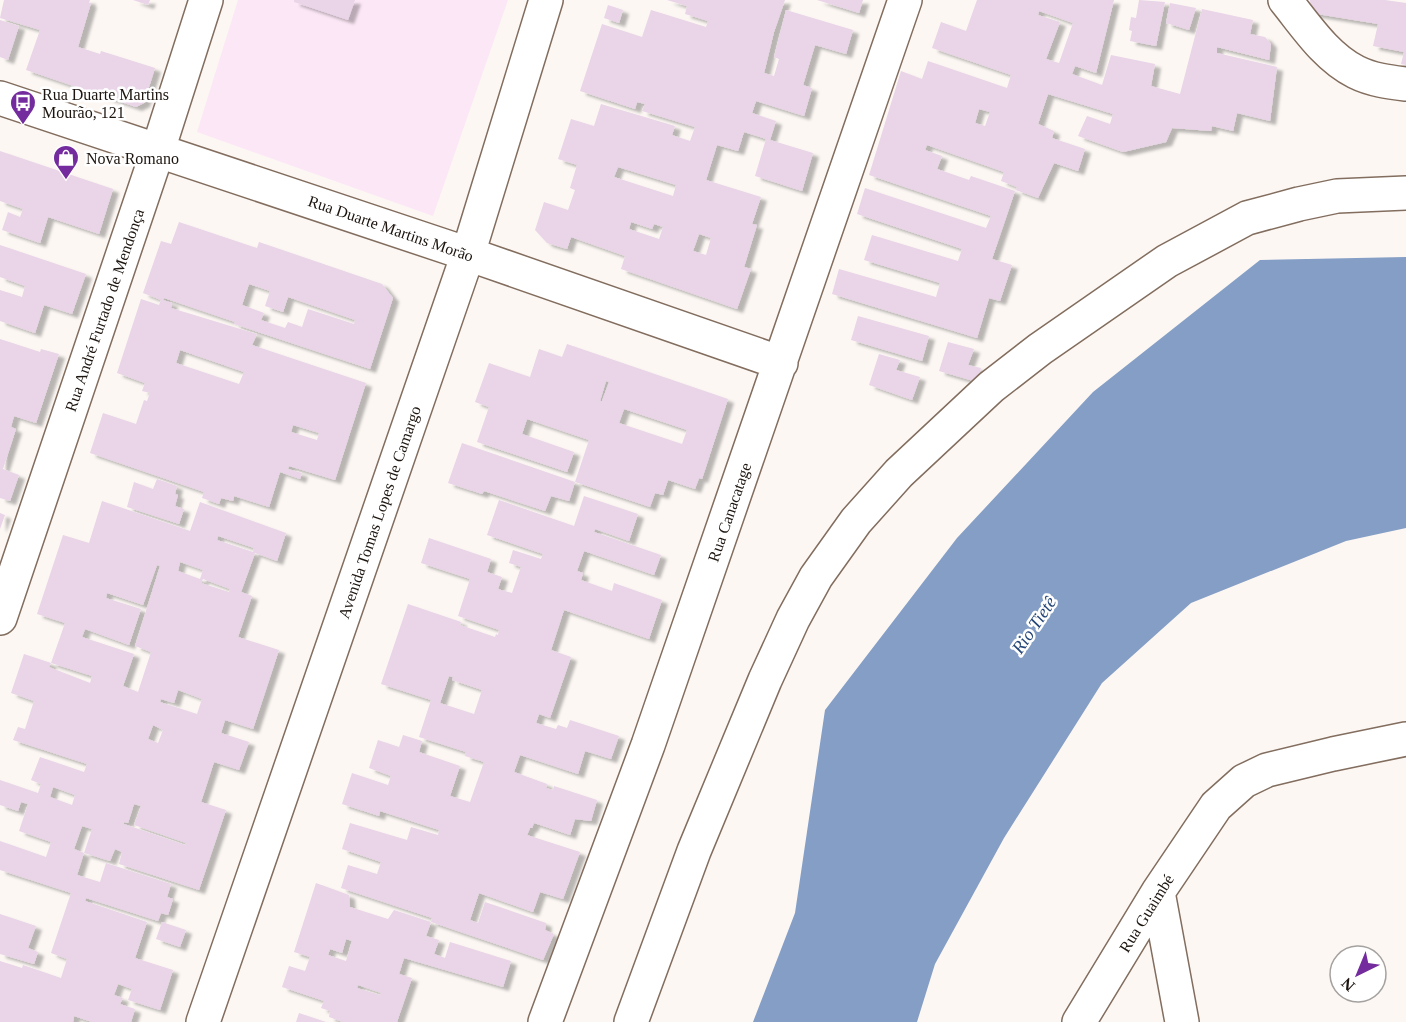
<svg xmlns="http://www.w3.org/2000/svg" width="1406" height="1022" viewBox="0 0 1406 1022" font-family="Georgia,serif">
<style>
.education{fill:#fce7f6}
.water{fill:#849ec5}
.building{fill:#e9d4e8;fill-rule:evenodd;filter:url(#shadow)}
.lines{fill:none;stroke-linecap:round;stroke-linejoin:round}
.minor-casing{stroke:#826d5e;stroke-width:36}
.minor{stroke:#fff;stroke-width:33}
.labels{text-anchor:middle;stroke-width:5;stroke-linejoin:round;paint-order:stroke}
.poi-label{font-size:16px;fill:#1c140e;stroke:#fff;text-anchor:start}
.street-label{font-size:16px;fill:#1c140e;stroke:#fff}
.water-label{font-size:18px;font-style:italic;fill:#254678;stroke:#fff}
</style>
<defs>
<filter id="shadow"><feDropShadow dx="6" dy="4" stdDeviation="1.5" flood-color="#0004"/></filter>
</defs>
<rect width="100%" height="100%" fill="#fcf7f3"/>
<path class="education" d="M238,0H508L433,216L197,132Z"/>
<path class="water" d="M1406,257V528L1346,541L1191,603L1102,683L1004,838L935,964L917,1022H753L795,913L825,710L957,538L1093,392L1260,260Z"/>
<path class="building" d="M4,0H90L89,3H91L78,47L100,54L101,51L155,68L144,103L136,107L26,70L40,30L0,18Z
M133,0H150L148,5Z
M294,0H355L348,20L294,2Z
M667,0H785L774,32L764,73L774,76L779,59L774,57L786,10L853,30L846,54L815,45L803,85L812,88L804,116L756,101L752,113L776,121L770,140L813,153L802,191L755,176L766,139L744,132L738,151L717,145L706,180L761,197L752,224L757,225L744,267L751,269L737,309L621,269L625,256L571,237L567,249L547,243L535,230L544,202L568,210L575,190L570,188L577,165L558,159L571,119L594,126L601,104L675,126L672,135L690,141L695,127L642,111L645,104L637,102L635,109L580,91L602,24L642,37L651,10L706,27L708,21L685,14L687,6ZM618,167L676,185L673,196L614,177ZM631,222L652,229L654,224L663,227L659,239L629,229ZM699,234L711,238L706,255L693,251Z
M817,0H863L859,13Z
M977,0H1114L1096,73L1075,66L1072,74L1102,85L1111,55L1155,64L1151,86L1180,94L1202,9L1253,20L1250,34L1265,37L1271,44L1269,60L1217,47V53L1277,67L1270,121L1237,113L1233,131L1212,126L1211,131L1172,128L1166,142L1123,152L1078,136L1087,116L1110,124L1113,114L1048,94L1038,124L1054,131L1052,138L1085,149L1078,171L1054,163L1038,198L1016,190L1017,187L1001,181L1004,172L927,145L925,150L942,156L937,169L969,180L971,176L1015,191L992,259L1012,265L1000,301L989,298L977,338L832,294L839,269L936,297L940,283L864,260L872,235L958,261L962,249L857,214L865,188L986,228L991,216L869,175L901,71L922,79L928,61L1007,88L1011,75L932,48L941,22L966,31ZM1039,11L1073,23L1059,63L1046,59L1060,22L1038,15ZM979,109L990,112L985,126L975,123Z
M1139,0L1165,2L1156,46L1130,41L1132,31L1129,30L1131,17L1136,18Z
M1310,0H1385L1406,3V65L1401,64L1404,52L1373,46L1378,24L1311,13Z
M1170,3L1196,8L1189,30L1166,23Z
M608,5L623,10L619,23L604,18Z
M0,20L19,26L8,60L0,57Z
M0,151L113,189L99,234L48,217L40,243L2,230L8,212L20,217L23,209L0,201Z
M179,222L257,248L259,242L382,284L393,298L370,369L234,324L235,322L164,298L163,300L172,303L171,308L257,334L252,345L366,383L335,480L289,466L288,469L302,473L300,479L280,472L269,507L234,496L233,501L221,498L219,504L202,498L204,492L90,453L103,413L136,424L144,400L147,401L150,393L142,391L145,383L117,373L141,299L159,305L161,300L143,293L161,241L171,244ZM249,284L270,291L265,306L283,312L288,297L355,320L354,324L308,309L302,327L288,322L285,328L261,320L264,313L242,305ZM180,350L244,372L239,384L176,363ZM293,425L319,433L317,440L291,432Z
M0,245L86,274L72,314L44,305L35,333L0,321V290L22,297L25,286L0,277Z
M858,316L929,336L922,361L851,340Z
M0,339L40,352L41,349L59,354L36,423L14,416L11,427L16,429L3,469L19,475L10,501L0,498Z
M948,342L974,349L968,365L981,368L977,382L939,371Z
M567,344L728,399L702,479L699,478L695,489L668,480L663,495L655,493L650,507L575,482L589,440L527,419L522,434L574,452L567,472L477,442L489,407L475,402L489,363L530,377L539,349L562,357ZM606,381L609,382L602,401H600ZM624,409L687,430L682,444L619,423Z
M879,354L900,360L896,370L920,377L912,400L869,385Z
M462,443L575,482L569,501L551,496L545,511L484,491L482,494L448,483Z
M157,479L177,486L175,494L178,495L175,506L184,509L179,524L127,507L134,482L153,489Z
M584,496L638,514L629,541L595,529L594,532L661,555L654,575L584,551L577,571L583,573L581,580L612,591L614,583L662,600L649,639L564,610L551,650L571,657L550,718L539,714L536,723L556,729L558,725L567,728L570,720L619,736L611,759L585,751L578,774L520,755L514,772L547,784L546,788L553,790L554,786L597,800L591,821L575,819L570,835L534,823L532,828H530L527,835L580,852L563,899L540,892L533,912L479,893L470,920L478,923L485,902L546,923L545,930L554,934L543,960L431,922L426,936L439,940L434,954L445,958L450,942L511,961L503,987L404,958L399,974L412,978L397,1022H343L329,1017L330,1011L321,1008L324,1001L282,987L289,966L305,971L310,957L294,952L316,883L349,895L350,907L388,919L394,910L431,922L432,918L341,888L348,865L377,874L381,862L342,849L350,823L407,840L411,827L438,835L439,830L380,811L379,816L342,804L352,773L388,785L391,776L369,768L378,740L399,747L403,735L422,741L419,752L460,766L450,796L470,802L484,762L465,756L466,752L419,737L431,700L381,684L408,604L461,622L460,625L495,637L496,634L498,635L499,630L458,616L470,579L421,563L429,538L491,559L487,572L502,577L498,589L512,593L521,567L509,563L513,550L541,559L543,554L487,535L499,500L574,526ZM449,676L453,677L452,680L482,690L474,714L440,703ZM346,939L352,941L346,961L328,955L330,949L342,953ZM358,985L381,993L380,995L357,988Z
M102,501L190,531L200,502L286,533L277,561L255,553L241,592L252,596L238,637L279,650L253,729L225,720L221,733L249,742L239,770L214,762L201,802L226,810L199,890L119,864L122,852L115,849L110,861L84,853L92,829L82,826L74,849L84,853L77,875L100,882L106,863L171,884L167,897L173,899L168,915L161,913L158,921L86,898L85,901L147,922L135,958L173,970L160,1010L128,1000L132,989L118,984L114,995L123,998L120,1004L135,1009L131,1022H92L74,1016L73,1022H0V961L22,968L23,965L61,978L67,959L51,953L71,893L0,870V841L46,857L51,842L19,831L28,804L21,802L18,811L0,805V780L38,793L41,784L31,780L40,757L84,772L87,764L13,740L18,727L25,729L34,701L11,693L24,654L51,663L49,667L90,683L92,676L51,663L65,623L37,614L63,535L89,543ZM218,536L254,548L253,552L217,540ZM180,562L203,570L200,579L178,571ZM157,565L160,566L135,646L151,652L138,692L123,686L134,654L82,637L85,629L129,645L141,609L106,598L107,593L143,605ZM203,579L230,589L229,592L201,583ZM178,690L202,699L197,714L160,702L161,699L174,703ZM153,725L163,730L158,743L148,739ZM53,787L75,795L72,805L50,797ZM134,804L141,806L134,825L186,843L185,845L124,824V822L128,823Z
M0,513L5,515L0,529Z
M0,914L36,926L28,948L38,952L34,964L0,954Z
M162,922L186,930L180,947L156,939Z
M299,1013L326,1022H296Z"/>
<g class="lines">
<defs>
<path id="minor" d="M1285,0C1306,26 1326,57 1356,72C1372,80 1389,82 1406,84
M0,98L468,254L781,363
M0,618L158,150L206,0
M1158,892L1182,1022
M203,1022L468,254L546,0
M545,1022L648,745L905,0
M631,1022L694,851L765,680L793,619L816,577L856,521L899,473L991,387L1040,349L1167,261L1247,218L1299,204L1337,196L1406,193
M1079,1022L1158,892L1216,806L1244,781L1267,770L1333,754L1406,739"/>
</defs>
<use href="#minor" class="minor-casing"/>
<use href="#minor" class="minor"/>
</g>
<defs>
<symbol id="bus-pin" viewBox="-11 -11 22 30"><path d="M0 17L-7.5 6A9.5 9.5 0 1 1 7.5 6Z" fill="#732b9e" stroke="#fff"/><path d="M-5-6H5V4H4V6H2V4H-2V6H-4V4H-5ZM-3.5-4V0h7V-4ZM-3.5 1.2v1.5H-2V1.2ZM2 1.2v1.5H3.5V1.2Z" fill="#fff"/></symbol>
<symbol id="shop-pin" viewBox="-11 -11 22 30"><path d="M0 17L-7.5 6A9.5 9.5 0 1 1 7.5 6Z" fill="#732b9e" stroke="#fff"/><path d="M-5-2.5h2.3a2.7 3.5 0 0 1 5.4 0H5L5.5 6h-11ZM-1.5-2.5h3a1.5 2.3 0 0 0-3 0Z" fill="#fff"/></symbol>
</defs>
<g fill-rule="evenodd">
<use href="#bus-pin" x="8" y="88" width="30" height="40"/>
<use href="#shop-pin" x="51" y="143" width="30" height="40"/>
</g>
<g class="labels">
<g class="poi-label">
<text x="42" y="100">Rua Duarte Martins<tspan x="42" dy="18">Mourão, 121</tspan></text>
<text x="86" y="164">Nova Romano</text>
</g>
<g class="street-label">
<text transform="translate(391 228) rotate(19)" y="6">Rua Duarte Martins Morão</text>
<text transform="translate(104 310) rotate(-71)" y="6">Rua André Furtado de Mendonça</text>
<text transform="translate(379 512) rotate(-71)" y="6">Avenida Tomas Lopes de Camargo</text>
<text transform="translate(729 512) rotate(-71)" y="6">Rua Canacatage</text>
<text transform="translate(1146 913) rotate(-58)" y="6">Rua Guaimbé</text>
</g>
<g class="water-label">
<text transform="translate(1034 625) rotate(-56)" y="6">Rio Tietê</text>
</g>
</g>
<g transform="translate(1358 974) rotate(223)"><circle r="28" fill="#ffffff" stroke="#a4a19f" stroke-width="1.5"/>
<path d="M0-4.5L10 22L0 15L-10 22Z" fill="#732b9e"/>
<text y="-9" font-size="16" font-weight="bold" text-anchor="middle" fill="#1c140e">N</text>
</g>
</svg>
